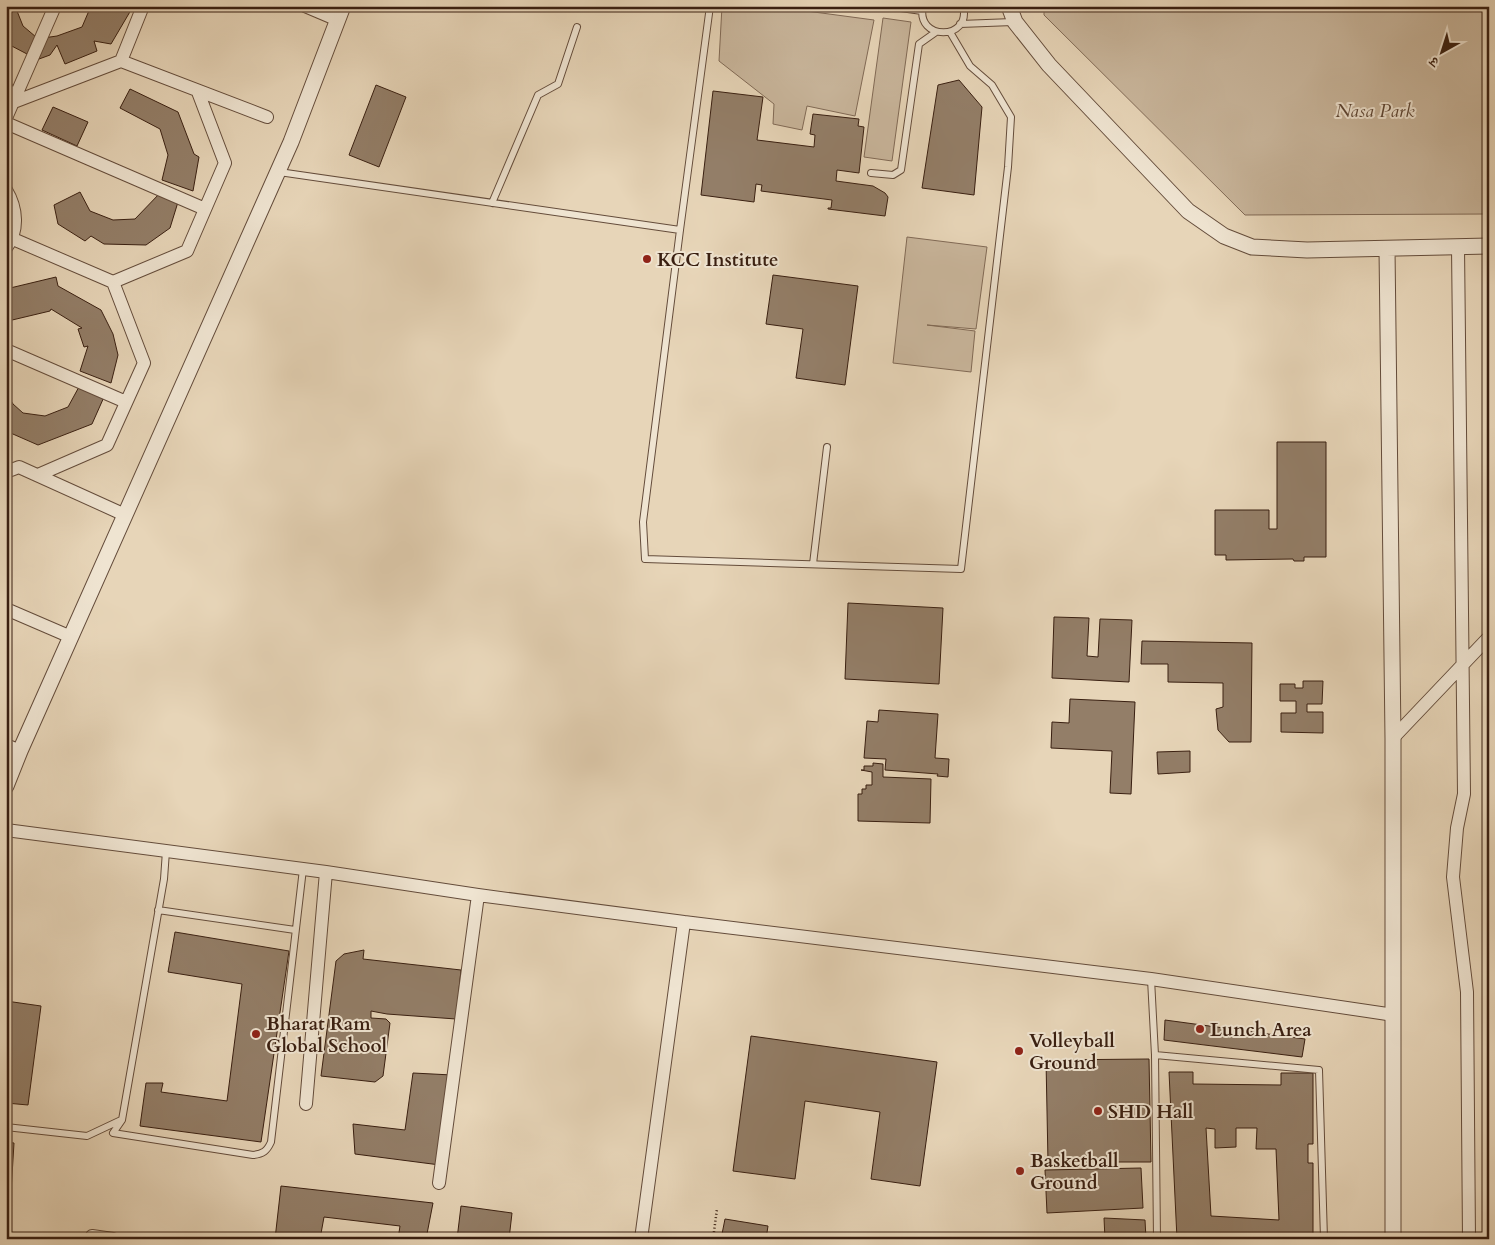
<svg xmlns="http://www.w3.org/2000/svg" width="1495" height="1245" viewBox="0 0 1495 1245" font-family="Cardo,'Noto Serif Devanagari',serif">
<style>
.green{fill:#c9b69c;stroke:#816a56}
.building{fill:#937e68;stroke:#391f11;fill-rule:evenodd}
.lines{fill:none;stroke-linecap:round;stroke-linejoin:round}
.service-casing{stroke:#644c3b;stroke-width:8}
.minor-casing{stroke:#644c3b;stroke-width:14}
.tertiary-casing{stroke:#644c3b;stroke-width:17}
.path{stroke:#391f11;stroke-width:2.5;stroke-dasharray:1 2.5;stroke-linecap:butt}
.service{stroke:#efe4d1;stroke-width:6}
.minor{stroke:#efe4d1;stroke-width:12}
.tertiary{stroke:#efe4d1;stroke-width:15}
.poi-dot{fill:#8f2418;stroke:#efe4d1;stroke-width:2}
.labels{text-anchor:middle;stroke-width:4;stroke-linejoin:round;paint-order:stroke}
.park-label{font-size:19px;font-style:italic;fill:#5d4534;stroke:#efe4d1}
.poi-label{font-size:19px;font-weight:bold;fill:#391f11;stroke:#efe4d1;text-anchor:start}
</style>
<rect width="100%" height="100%" fill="#e7d5b8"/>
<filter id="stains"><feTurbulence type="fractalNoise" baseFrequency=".004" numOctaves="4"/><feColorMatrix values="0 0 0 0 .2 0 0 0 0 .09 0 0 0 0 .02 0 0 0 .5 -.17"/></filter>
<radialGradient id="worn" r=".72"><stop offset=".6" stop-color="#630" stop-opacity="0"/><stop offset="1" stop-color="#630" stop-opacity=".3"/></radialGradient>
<path class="green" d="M722,6H769L874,20L855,116L807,106L802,130L773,124L774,104L719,61Z
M1044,6H1489V214L1245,215L1044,15Z
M883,18L911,22L892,161L864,157Z
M907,237L987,247L976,329L927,325L975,331L971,372L893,363Z"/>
<path class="building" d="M6,6H15L23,26L36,37L27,54L6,43Z
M91,6H129L131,10L111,44L94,41L97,51L65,64L57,45L50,55L39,59L43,38L57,36L82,27Z
M959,80L982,107L974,195L922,188L938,85Z
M376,85L406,97L379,167L349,155Z
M130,89L178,112L194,154L199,157L193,191L162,180L168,155L160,129L120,108Z
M713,91L763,97L757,140L814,147L815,135L810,134L813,114L859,119L858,126L864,127L859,173L837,170L836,181L873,186L885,193L888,197L885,216L828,209V208H831L832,200L761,191L762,185L756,184L754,202L701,195Z
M53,107L88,122L77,146L42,130Z
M80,192L90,211L113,220L135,219L161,192L178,202L170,228L146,245L104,244L91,236L85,241L58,224L54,205Z
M773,275L858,286L845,385L796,378L803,329L766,324Z
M56,277L58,286L101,310L113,334L118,355L111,383L80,371L88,346L84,347L78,329L82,328L51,309L50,311L8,321L6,326V289Z
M80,385L104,397L92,424L38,445L6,431V392L13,404L23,413L45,416L68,407Z
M1277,442H1326V557H1304V561H1294L1293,559L1226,560V555H1215V510H1269V529H1277Z
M848,603L943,608L939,684L845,679Z
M1054,617L1089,618L1087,656L1098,657L1100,619L1132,620L1129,682L1052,678Z
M1142,641L1252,643L1251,742H1229L1218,730L1216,709L1223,707V683L1168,682V664H1141Z
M1303,681H1323L1322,704H1307V712H1323V733L1281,732V713H1296V701H1280V684H1295V688H1303Z
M1070,699L1135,702L1131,794L1110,793L1112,751L1051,748L1052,722L1069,723Z
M879,710L938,714L935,758L949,759L948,777L937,776L938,774L885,770L886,759L864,758L867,721L878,722Z
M1190,751V772L1158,774L1157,752Z
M873,763L883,764V777L931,779L930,823L858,821V794H862V789H866V785H872V772L861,770H864V766H873Z
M175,932L289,951L261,1142L140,1126L146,1083H163L161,1092L227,1101L242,984L168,972Z
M364,950L363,959L461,970L456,1019L387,1014L371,1011V1018L386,1019L390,1023L383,1076L375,1082L321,1076L336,961L344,954Z
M6,1001L41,1006L28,1105L6,1103Z
M1165,1020L1305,1039L1302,1057L1164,1040Z
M751,1036L937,1062L920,1186L871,1179L880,1112L805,1101L795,1179L733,1171Z
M1149,1059L1151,1162H1048L1046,1060Z
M1169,1072H1193V1084L1281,1085V1073H1313V1144H1308V1163H1313V1239H1177ZM1206,1128L1215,1129V1148L1236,1147V1128H1257L1256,1149H1276L1279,1220L1211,1216Z
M413,1073L452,1075L440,1165L355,1154L353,1124L405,1130Z
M6,1142L14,1143L11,1192H6Z
M1141,1168L1143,1208L1047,1213L1045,1170Z
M281,1186L433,1203L426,1239H398L400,1226L324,1217L320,1239H275Z
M461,1206L512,1213L509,1239H457Z
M1104,1218L1145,1220L1146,1239H1105Z
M725,1219L768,1226L766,1239H721Z
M902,1235L942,1239H887Z"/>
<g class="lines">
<defs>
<path id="service" d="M886,6L922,11
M923,6C915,41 972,41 963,6
M960,24L1013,22
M279,172L680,230L643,522L645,559L961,569L1008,167L1011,117L992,85L970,66L950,32
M871,173L893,175L901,170L919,44L936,32
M492,203L538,95L558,84L577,27
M680,230L710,6
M813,564L827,447
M166,851L164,879L122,1120L113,1133L253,1155C263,1154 267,1151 271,1142L303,869
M158,910L295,930
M1151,979L1155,1055L1157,1239
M1155,1055L1319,1070L1324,1239
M6,1127L87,1136L121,1120"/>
<path id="minor" d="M305,6L338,20
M121,61L267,117
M6,87L14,102L121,61L143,6
M6,118L55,6
M6,123L205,209
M6,190C17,208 19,231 6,248
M13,239L113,282L144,363L107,445L38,475
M1458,247L1464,794L1457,828L1453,877L1467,992L1469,1239
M113,282L187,251L225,163L198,92
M6,350L126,402
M6,472L19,467L125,515
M6,609L71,637
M1393,738L1489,637
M6,745L20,751
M6,830L326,872L478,895L684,922L1151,979L1394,1015
M306,1104L326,872
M439,1183L478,895
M92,1239V1236L113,1239
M641,1239L684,922"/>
<path id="tertiary" d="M1009,6L1015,22L1049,65L1188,211L1224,236L1252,247L1307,250L1489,246
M1387,249L1393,738V1239
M6,786L20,751L291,142L343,6"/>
</defs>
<use href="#service" class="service-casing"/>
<use href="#minor" class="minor-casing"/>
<use href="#tertiary" class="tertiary-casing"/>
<path class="path" d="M713,1239L717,1209"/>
<use href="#service" class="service"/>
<use href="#minor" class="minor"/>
<use href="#tertiary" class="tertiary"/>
</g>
<g class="poi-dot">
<circle cx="647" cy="259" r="5"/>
<circle cx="1200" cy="1029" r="5"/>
<circle cx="256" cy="1034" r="5"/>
<circle cx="1019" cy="1051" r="5"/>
<circle cx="1098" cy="1111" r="5"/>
<circle cx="1020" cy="1171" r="5"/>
</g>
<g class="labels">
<g class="park-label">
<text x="1375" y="117">Nasa Park</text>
</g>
<g class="poi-label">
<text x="657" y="266">KCC Institute</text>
<text x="266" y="1030">Bharat Ram<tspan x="266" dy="22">Global School</tspan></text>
<text x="1210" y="1036">Lunch Area</text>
<text x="1029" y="1047">Volleyball<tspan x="1029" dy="22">Ground</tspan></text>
<text x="1108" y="1118">SHD Hall</text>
<text x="1030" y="1167">Basketball<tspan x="1030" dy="22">Ground</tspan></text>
</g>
</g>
<rect width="1495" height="1245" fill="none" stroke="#e7d5b8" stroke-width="25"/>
<rect x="8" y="8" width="1480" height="1230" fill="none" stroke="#391f11" stroke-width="2.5"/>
<rect x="12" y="12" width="1470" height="1220" fill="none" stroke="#391f11"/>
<g transform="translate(1442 52) rotate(219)" stroke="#efe4d1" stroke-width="4" paint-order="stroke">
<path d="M0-4L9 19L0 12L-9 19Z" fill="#391f11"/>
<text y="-8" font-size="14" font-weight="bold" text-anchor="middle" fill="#391f11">उ</text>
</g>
<rect width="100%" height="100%" filter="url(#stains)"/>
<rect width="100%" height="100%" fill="url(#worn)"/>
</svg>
